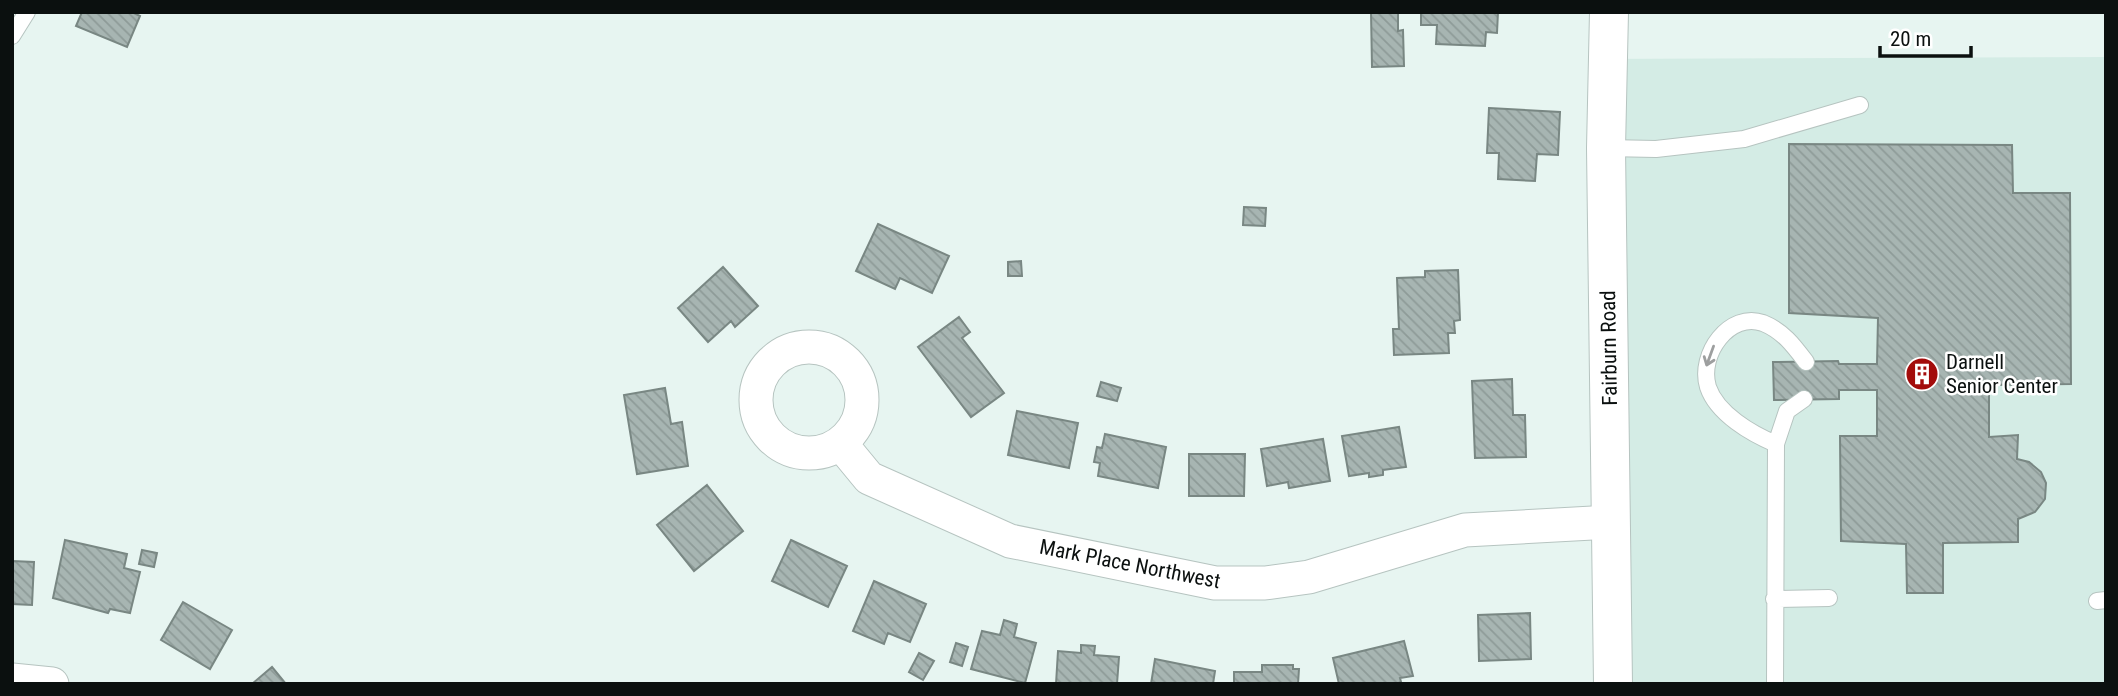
<svg xmlns="http://www.w3.org/2000/svg" width="2118" height="696" viewBox="0 0 2118 696" font-family="'Roboto Condensed',sans-serif">
<style>
.built{fill:#d4ece5}
.building{fill:url(#building-back-hatch);stroke:#798783;stroke-width:2}
.lines{fill:none;stroke-linecap:round;stroke-linejoin:round}
.service-casing{stroke:#b6c4c0;stroke-width:18}
.minor-casing{stroke:#b6c4c0;stroke-width:35}
.tertiary-casing{stroke:#b6c4c0;stroke-width:40}
.service{stroke:#fff;stroke-width:16}
.minor{stroke:#fff;stroke-width:33}
.tertiary{stroke:#fff;stroke-width:38}
.oneway{stroke:#9d9f9f}
.labels{text-anchor:middle;stroke-width:5;stroke-linejoin:round;paint-order:stroke}
.street-label{font-size:21px;fill:#0b100f;stroke:#fff}
.poi-label{font-size:21px;fill:#0b100f;stroke:#fff;text-anchor:start}
</style>
<defs>
<pattern id="building-back-hatch" width="6" height="6" patternUnits="userSpaceOnUse" patternTransform="scale(1.75)"><rect width="6" height="6" fill="#a7b5b2"/><path d="M-1 5l2 2M0 0l6 6M5-1l2 2" fill="none" stroke="#8e9b98"/></pattern>
</defs>
<rect width="100%" height="100%" fill="#e7f5f1"/>
<path class="built" d="M2106,57V684H1604L1588,59Z"/>
<path class="building" d="M82,12H132L140,16L127,47L76,26Z
M1371,12H1398V31L1403,30L1404,66L1372,67Z
M1421,12H1498L1497,33L1486,32L1485,46L1436,44L1437,25H1421Z
M1489,108L1560,112L1558,155L1537,154L1535,181L1498,179L1499,153H1487Z
M1789,144L2012,145L2013,193H2070L2071,384L1989,385V437L2018,435L2017,459L2029,462L2041,472L2046,483L2045,499L2035,512L2018,519V542L1943,543V593H1907L1906,544L1841,541L1840,436H1877V390H1839V399L1774,400L1773,362L1838,361L1839,364H1877L1878,318L1789,313Z
M1244,207L1266,208L1265,226L1243,225Z
M878,224L949,256L932,293L900,278L895,289L856,271Z
M1021,261L1022,276H1008V262Z
M723,267L758,306L735,327L731,321L708,342L678,308Z
M1458,270L1460,320L1454,321L1455,333H1448L1449,353L1394,355L1393,329H1399L1397,278L1425,277V271Z
M959,317L970,332L962,338L1004,393L971,417L918,347Z
M1512,379L1513,415H1525L1526,457L1475,458L1472,381Z
M1101,382L1121,388L1117,401L1097,396Z
M665,388L671,424L682,422L688,466L637,474L624,395Z
M1017,411L1078,423L1069,468L1008,455Z
M1399,427L1406,467L1383,470V475L1369,477V473L1349,476L1342,436Z
M1105,434L1166,447L1158,488L1098,476L1100,463L1094,462L1097,447L1102,448Z
M1323,439L1330,481L1289,488L1288,482L1267,486L1261,449Z
M1189,454H1245L1244,496H1189Z
M707,485L743,531L694,571L657,525Z
M65,540L127,554L124,568L140,572L130,613L110,609L108,613L53,598Z
M791,540L847,566L828,607L772,581Z
M142,550L157,553L154,567L139,564Z
M12,561L34,562L32,605L12,604Z
M874,581L926,604L910,642L888,633L884,644L853,631Z
M183,602L232,630L210,669L161,640Z
M1530,613L1531,659L1479,661L1478,615Z
M1004,620L1017,624L1014,637L1036,643L1025,683L971,669L982,631L1000,635Z
M1404,641L1413,676L1400,678L1401,682L1396,684H1339L1333,658Z
M956,643L968,647L962,666L950,662Z
M1081,645L1095,646L1094,655L1119,657L1117,684H1056L1058,651L1081,653Z
M919,653L934,661L923,680L909,672Z
M1155,659L1215,671L1213,684H1151Z
M1262,665H1293V669H1299L1298,684H1234V672H1262Z
M272,667L286,684H252Z"/>
<g class="lines">
<defs>
<path id="service" d="M12,36L27,12
M1606,148L1656,149L1744,139L1860,105
M1776,444C1752,434 1717,414 1708,387C1698,354 1730,311 1763,323C1783,331 1794,346 1806,362
M1774,599L1829,598
M2097,601L2106,600
M1775,684L1776,444L1787,411L1804,399"/>
<path id="minor" d="M756 400a53 53 0 1 1 106 0a53 53 0 1 1-106 0Z
M841,444L869,478L1010,541L1215,583H1265L1309,577L1465,530L1611,522
M12,680L52,684"/>
<path id="tertiary" d="M1609,12L1606,148L1613,684"/>
</defs>
<use href="#service" class="service-casing"/>
<use href="#minor" class="minor-casing"/>
<use href="#tertiary" class="tertiary-casing"/>
<use href="#service" class="service"/>
<use href="#minor" class="minor"/>
<use href="#tertiary" class="tertiary"/>
</g>
<defs><path id="oneway-shaft" d="M-6 0H5M1.5-3L5.5 0L1.5 3" fill="none" stroke-width="1.6" stroke-linecap="round" stroke-linejoin="round" transform="scale(1.75)"/></defs>
<use class="oneway" href="#oneway-shaft" transform="translate(1710 356) rotate(110)"/>
<defs>
<symbol id="building-disc" viewBox="-11 -11 22 22"><circle r="9.5" fill="#a30c0b" stroke="#fff"/><path d="M-4-6H4V6H1V3H-1V6H-4ZM-2.5-4.3h1.7v1.8h-1.7ZM.8-4.3h1.7v1.8H.8ZM-2.5-1h1.7V.8h-1.7ZM.8-1h1.7V.8H.8Z" fill="#fff"/></symbol>
</defs>
<g fill-rule="evenodd">
<use href="#building-disc" x="1903" y="355" width="38" height="38"/>
</g>
<g class="labels">
<g class="street-label">
<text transform="translate(1609 348) rotate(-91)" y="7">Fairburn Road</text>
<text transform="translate(1130 564) rotate(11)" y="7">Mark Place Northwest</text>
</g>
<g class="poi-label">
<text x="1946" y="369">Darnell<tspan x="1946" dy="24">Senior Center</tspan></text>
</g>
</g>
<rect width="2118" height="696" fill="none" stroke="#0b100f" stroke-width="28"/>
<path d="M1880 46v10h91v-10" fill="none" stroke="#0b100f" stroke-width="3.5"/>
<text x="1890" y="46" font-size="21" fill="#0b100f" stroke="#ffffff" stroke-width="5" paint-order="stroke">20 m</text>
</svg>
